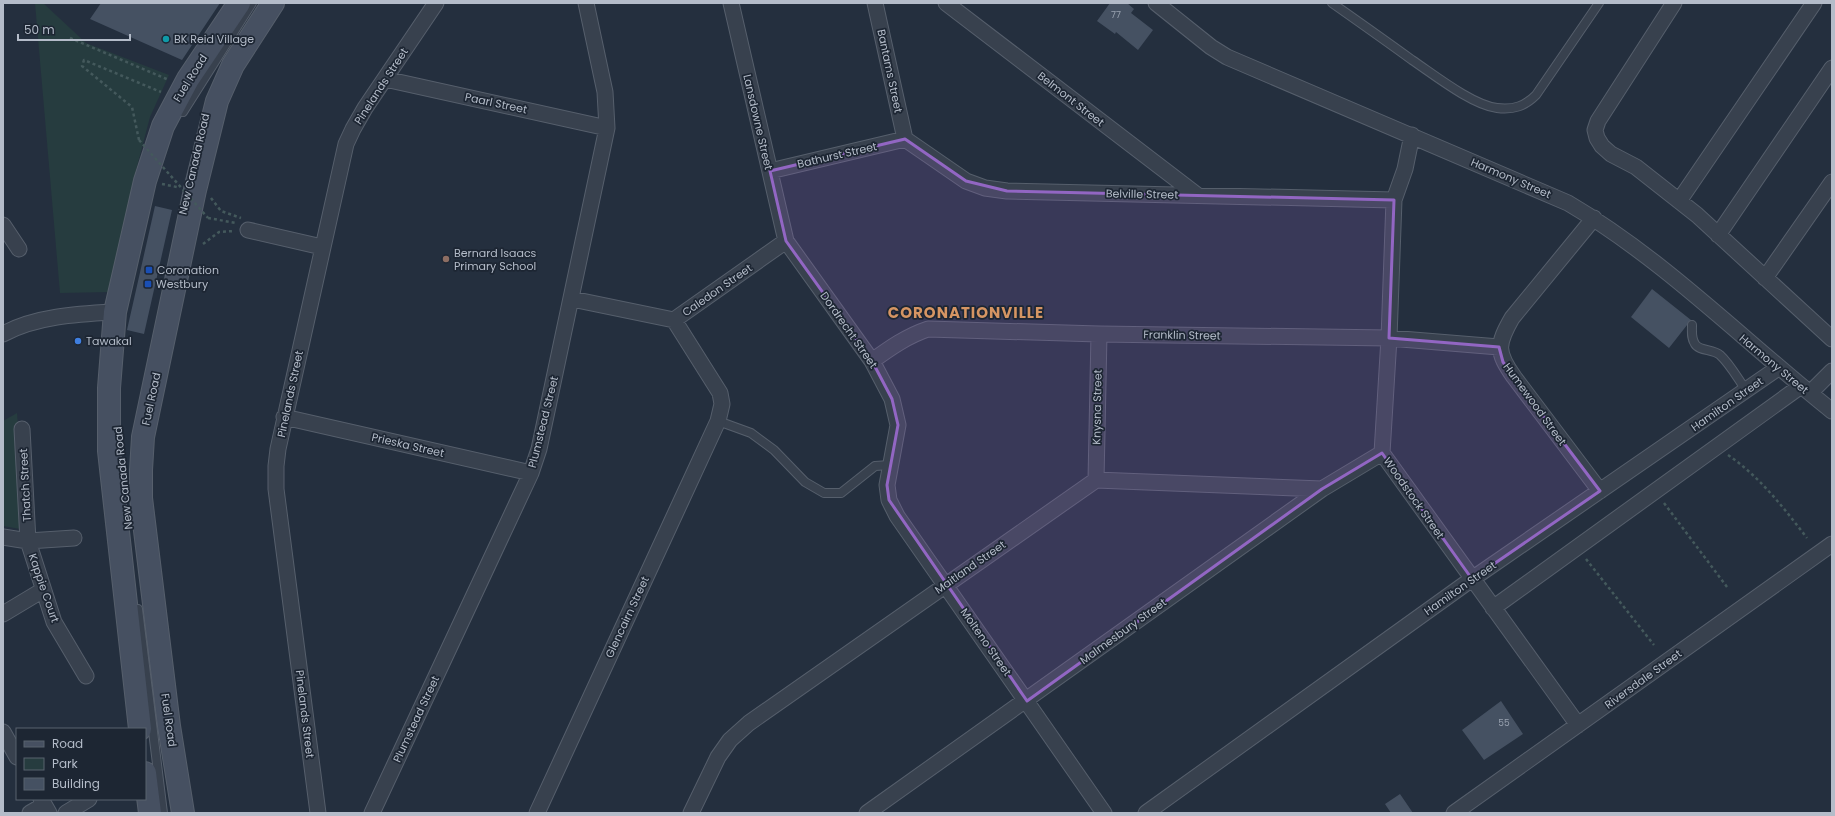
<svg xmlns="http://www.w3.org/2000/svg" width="1835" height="816" viewBox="0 0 1835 816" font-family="Poppins,sans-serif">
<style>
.green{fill:#263c3f}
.building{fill:#455162}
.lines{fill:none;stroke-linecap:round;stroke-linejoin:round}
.service-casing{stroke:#565f6c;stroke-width:10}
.minor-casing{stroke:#565f6c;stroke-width:17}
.secondary-casing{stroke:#565f6c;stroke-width:24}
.path{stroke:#44595c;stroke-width:2.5;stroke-dasharray:3 3;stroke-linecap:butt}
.service{stroke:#38414e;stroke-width:8}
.minor{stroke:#38414e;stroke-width:15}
.secondary{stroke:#465061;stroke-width:22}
.path-bridge{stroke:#44595c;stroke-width:2.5;stroke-dasharray:3 3;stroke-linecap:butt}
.marked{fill:#9266c3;fill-opacity:0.2;stroke:#9266c3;stroke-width:3;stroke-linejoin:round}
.culture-dot{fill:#0f9aa8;stroke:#1d2633;stroke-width:1.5}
.education-dot{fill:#8d6e63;stroke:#1d2633;stroke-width:1.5}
.transit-dot{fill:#1a4fb4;stroke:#1d2633;stroke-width:1.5}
.shop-dot{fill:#3f7fe0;stroke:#1d2633;stroke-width:1.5}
.labels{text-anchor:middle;stroke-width:3.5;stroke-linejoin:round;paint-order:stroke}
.number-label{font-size:9px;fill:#98a1af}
.poi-label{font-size:11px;fill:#b4bcc9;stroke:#1d2633;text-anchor:start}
.street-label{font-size:11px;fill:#b4bcc9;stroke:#1d2633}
.district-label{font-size:15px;font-weight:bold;letter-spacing:1px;fill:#d59563;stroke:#1d2633}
</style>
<rect width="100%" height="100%" fill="#242f3e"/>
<path class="green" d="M35,3H43L86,43L169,75L150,117L134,178L111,292L60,293Z
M17,413L26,530L3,526V421Z"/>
<path class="building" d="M101,3H220L182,60L90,19Z
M1110,3H1127L1134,9L1131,13L1153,30L1138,50L1116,32L1115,34L1097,21Z
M155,206L172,210L144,334L127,330Z
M1652,289L1691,320L1669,348L1631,317Z
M1501,701L1523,734L1484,760L1462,730Z
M1400,794L1413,813H1391L1385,804Z"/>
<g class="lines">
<defs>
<path id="service" d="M1332,3C1359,22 1386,41 1412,60C1433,74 1472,105 1497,108C1514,110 1525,106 1536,95L1599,3
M183,112L252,3
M1692,325C1692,332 1691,338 1695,344C1699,351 1713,349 1720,355C1730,364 1738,379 1746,390
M718,421L751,433L774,450L805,482L824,493H841L875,466L890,465
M138,609L163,813"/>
<path id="minor" d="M731,3L786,241L872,361L892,399L898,425L887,485L889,500L897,516L1104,813
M875,3L905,139
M946,3L1197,195
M1156,3L1211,47L1227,57L1568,203C1665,260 1745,342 1832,411
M1674,3L1598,121L1595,130L1597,138L1602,146L1611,154L1636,167L1697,215L1832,339
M385,79L607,128
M1412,135L1405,169L1394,200L1389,338L1382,453L1578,725
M905,139L966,181L985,188L1007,191L1394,200
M770,171L905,139
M1679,201L1814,3
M1594,218L1512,318C1497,344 1496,352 1514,377L1600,491
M3,225L19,249
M248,230L322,247
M1718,235L1832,68
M1765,278L1832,182
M572,299L674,320L786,241
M3,334C36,316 78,314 115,312
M872,361C890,348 907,336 928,329L1099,334L1389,338L1499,347
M1810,393L1832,371
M284,417L531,473
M22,429L28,541L54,622L86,676
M1096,480L1099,334
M3,537L28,541L74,538
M1493,608L1801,386
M3,614L43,590
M3,732L17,757
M41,799L49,813
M30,813L44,805
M66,813L89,799
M318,813L276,489V466L278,449L346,144L353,129L365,108L436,3
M372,813L531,473L539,449L607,128L605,92L586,3
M537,813L718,421L722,404L720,393L674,320
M691,813L718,757L730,740L749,723L1096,480L1322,489
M867,813L1322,489L1382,453
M1146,813L1472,579L1778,368
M1454,813L1832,544"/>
<path id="secondary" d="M140,729L109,451V388L115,312L145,181L163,126L188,79L239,3
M145,773L150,813
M183,813L169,726L141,498V470L143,437L195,190L217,101L233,65L273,3"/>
</defs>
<use href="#service" class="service-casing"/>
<use href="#minor" class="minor-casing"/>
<use href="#secondary" class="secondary-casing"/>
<path class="path" d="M70,38L169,80
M139,140L132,107L82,66L84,60L161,92
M162,184L177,187
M211,198L221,211L241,218
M208,218L236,223
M203,244L219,232L234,231
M1728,455C1760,477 1783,507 1807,538
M1664,503L1727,587
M1586,559L1654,645"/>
<use href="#service" class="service"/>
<use href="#minor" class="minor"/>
<use href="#secondary" class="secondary"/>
<path class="path-bridge" d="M139,140L208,218"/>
</g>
<path class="marked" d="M905,139L966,181L1007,191L1394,200L1389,338L1499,347L1503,362L1514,377L1600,491L1472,579L1382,453L1322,489L1027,701L889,500L887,485L898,425L892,399L872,361L786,241L770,171Z"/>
<circle class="culture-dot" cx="166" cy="39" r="4"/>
<circle class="education-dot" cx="446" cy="259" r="4"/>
<g class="transit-dot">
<rect x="145" y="266" width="8" height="8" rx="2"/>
<rect x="144" y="280" width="8" height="8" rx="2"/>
</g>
<circle class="shop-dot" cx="78" cy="341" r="4"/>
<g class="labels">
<g class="number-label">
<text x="1116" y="18">77</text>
<text x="1504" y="726">55</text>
</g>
<g class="poi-label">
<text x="174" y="43">BK Reid Village</text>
<text x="454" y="257">Bernard Isaacs<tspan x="454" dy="13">Primary School</tspan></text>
<text x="157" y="274">Coronation</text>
<text x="156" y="288">Westbury</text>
<text x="86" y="345">Tawakal</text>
</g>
<g class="street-label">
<text transform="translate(890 71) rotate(78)" y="4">Bantams Street</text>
<text transform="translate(190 78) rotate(-58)" y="4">Fuel Road</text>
<text transform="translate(381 86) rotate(-57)" y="4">Pinelands Street</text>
<text transform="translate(1071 99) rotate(38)" y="4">Belmont Street</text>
<text transform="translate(496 103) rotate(12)" y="4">Paarl Street</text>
<text transform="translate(758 122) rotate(77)" y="4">Lansdowne Street</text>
<text transform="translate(837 155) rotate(-13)" y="4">Bathurst Street</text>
<text transform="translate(194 164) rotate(-77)" y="4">New Canada Road</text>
<text transform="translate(1511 178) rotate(23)" y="4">Harmony Street</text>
<text transform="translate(1142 194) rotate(1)" y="4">Belville Street</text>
<text transform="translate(717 290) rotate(-35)" y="4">Caledon Street</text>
<text transform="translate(849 330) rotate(55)" y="4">Dordrecht Street</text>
<text transform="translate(1182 335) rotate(1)" y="4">Franklin Street</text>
<text transform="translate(1774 364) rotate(40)" y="4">Harmony Street</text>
<text transform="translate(290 394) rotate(-78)" y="4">Pinelands Street</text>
<text transform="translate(151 399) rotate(-78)" y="4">Fuel Road</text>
<text transform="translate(1535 404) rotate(54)" y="4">Humewood Street</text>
<text transform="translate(1727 404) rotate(-35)" y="4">Hamilton Street</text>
<text transform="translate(1097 407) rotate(-89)" y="4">Knysna Street</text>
<text transform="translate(543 422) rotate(-76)" y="4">Plumstead Street</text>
<text transform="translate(408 445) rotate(13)" y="4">Prieska Street</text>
<text transform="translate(123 478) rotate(-96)" y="4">New Canada Road</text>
<text transform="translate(25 485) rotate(-93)" y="4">Thatch Street</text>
<text transform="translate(1414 498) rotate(55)" y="4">Woodstock Street</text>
<text transform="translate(970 567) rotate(-35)" y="4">Maitland Street</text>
<text transform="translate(44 588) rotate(71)" y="4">Kappie Court</text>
<text transform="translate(1460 588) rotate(-35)" y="4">Hamilton Street</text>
<text transform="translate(627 617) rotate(-65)" y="4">Glencairn Street</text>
<text transform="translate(1123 631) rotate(-36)" y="4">Malmesbury Street</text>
<text transform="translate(986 642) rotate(55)" y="4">Molteno Street</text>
<text transform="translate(1643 679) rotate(-36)" y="4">Riversdale Street</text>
<text transform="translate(305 714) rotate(83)" y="4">Pinelands Street</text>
<text transform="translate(416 719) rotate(-65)" y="4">Plumstead Street</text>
<text transform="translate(169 720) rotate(82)" y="4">Fuel Road</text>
</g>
<g class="district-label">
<text x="966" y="318">CORONATIONVILLE</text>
</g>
</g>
<rect width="1835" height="816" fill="none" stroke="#b4bcc9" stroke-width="8"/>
<rect x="16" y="728" width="130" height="72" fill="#1d2633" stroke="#59626f"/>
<rect x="24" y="741" width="20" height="6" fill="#465061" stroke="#59626f"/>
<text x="52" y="748" font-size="12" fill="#b4bcc9">Road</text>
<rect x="24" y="758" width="20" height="12" fill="#263c3f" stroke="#59626f"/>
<text x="52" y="768" font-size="12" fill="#b4bcc9">Park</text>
<rect x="24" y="778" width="20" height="12" fill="#455162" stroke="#59626f"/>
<text x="52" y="788" font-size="12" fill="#b4bcc9">Building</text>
<path d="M18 34v6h112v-6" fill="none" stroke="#b4bcc9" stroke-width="2"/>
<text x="24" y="34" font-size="12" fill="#b4bcc9" stroke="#1d2633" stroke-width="3" paint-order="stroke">50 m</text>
</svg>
